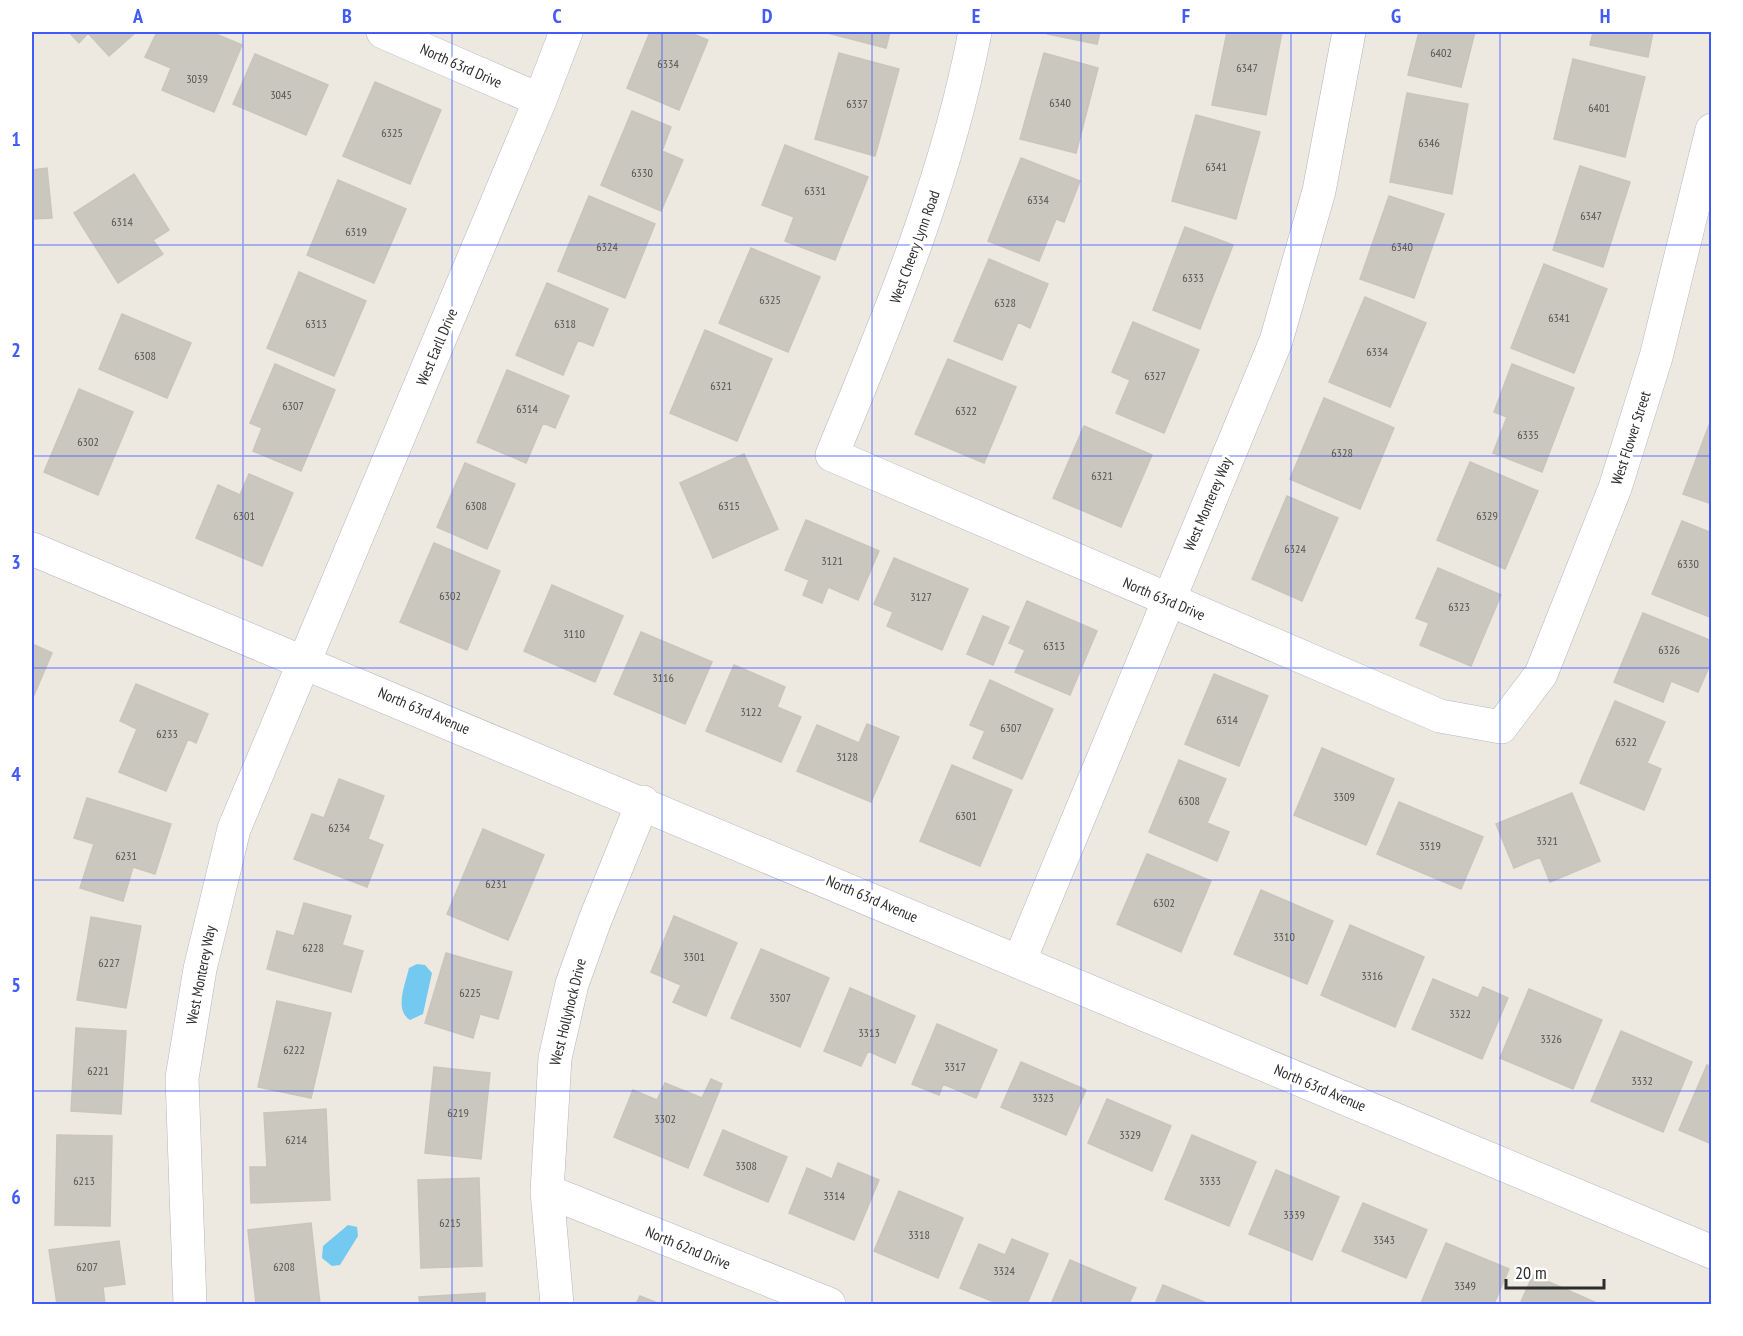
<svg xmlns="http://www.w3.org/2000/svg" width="1743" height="1336" viewBox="0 0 1743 1336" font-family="'PT Sans Narrow',sans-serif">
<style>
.water{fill:#73c9f0}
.building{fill:#cac7be;stroke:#cac5b9;stroke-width:1.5}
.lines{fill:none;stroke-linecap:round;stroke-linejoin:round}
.street-casing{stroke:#b3b5c0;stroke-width:34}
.street{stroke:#fff;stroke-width:33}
.grid{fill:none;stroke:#405afb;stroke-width:1.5;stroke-opacity:0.55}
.labels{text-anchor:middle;stroke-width:6;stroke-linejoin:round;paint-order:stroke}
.number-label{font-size:12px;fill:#545451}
.street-label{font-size:15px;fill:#2d2d2d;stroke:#fff}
.neatline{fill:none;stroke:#405afb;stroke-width:2}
.grid-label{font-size:20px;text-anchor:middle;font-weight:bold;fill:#405afb}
</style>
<rect width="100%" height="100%" fill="#eee9e0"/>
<path class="water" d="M417,964L425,965L432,973L423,1014L410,1020C394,1010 405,985 409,968Z
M348,1225L357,1227L358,1236L340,1265L332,1266L322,1258L323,1246Z"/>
<path class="building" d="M69,32H136L109,56L88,33L79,43Z
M157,32H211L242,45L214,112L162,90L171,68L145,57Z
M650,32H688L708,40L679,110L627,88Z
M824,32H890L886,48Z
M1047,32H1100L1097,44L1047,34Z
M1227,32H1282L1266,115L1212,105Z
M1419,32H1475L1461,87L1408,75Z
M1593,32H1653L1648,57L1590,45Z
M839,53L899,69L875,156L815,139Z
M1044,53L1098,68L1076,153L1020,139Z
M255,54L328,85L306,135L233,104Z
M1573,59L1645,77L1625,157L1554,139Z
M375,82L441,110L410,184L343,156Z
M1407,93L1468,104L1452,194L1390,182Z
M632,111L671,127L662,151L683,160L661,211L601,185Z
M1196,115L1260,132L1236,219L1172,201Z
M785,145L868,177L835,260L785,241L794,217L762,205Z
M1021,158L1080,181L1064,222L1056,219L1039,261L988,241Z
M1580,166L1630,182L1603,267L1553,250Z
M47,168L52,218L32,219V170Z
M134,174L169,230L153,240L163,254L118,283L74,213Z
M338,180L406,209L374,283L307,255Z
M589,196L655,224L625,298L558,271Z
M1389,196L1444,214L1414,298L1360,279Z
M1185,227L1233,245L1200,329L1153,310Z
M751,248L820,277L788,352L719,323Z
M989,259L1048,284L1030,328L1018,322L1002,360L954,341Z
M1544,264L1607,289L1574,373L1511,348Z
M299,272L366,301L334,376L267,348Z
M547,283L608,309L593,346L578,340L563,375L516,355Z
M1365,297L1426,323L1390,407L1329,382Z
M122,314L191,343L167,398L99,369Z
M1133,322L1199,350L1164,433L1116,413L1130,380L1112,372Z
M705,330L772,359L737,441L670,413Z
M948,359L1016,387L984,463L915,434Z
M275,364L335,390L301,471L253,451L262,428L250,423Z
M1512,364L1574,388L1542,472L1493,453L1507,417L1494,412Z
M507,370L569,396L555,428L543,423L526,463L477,442Z
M79,389L133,412L98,495L44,472Z
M1324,398L1394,428L1360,509L1290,479Z
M1711,420H1712V504L1683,494Z
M1084,426L1152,455L1121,527L1053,498Z
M744,454L778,529L713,558L680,483Z
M1470,462L1538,491L1505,569L1437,540Z
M465,463L515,484L487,549L437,527Z
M249,474L293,493L262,566L196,538L218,485L240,495Z
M1287,496L1338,518L1302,601L1252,579Z
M806,520L879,551L858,600L828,587L822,603L803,595L809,580L785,570Z
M1682,521L1712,533V618L1652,594Z
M434,543L500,571L467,650L400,622Z
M894,558L968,589L942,650L887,626L893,612L874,604Z
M1438,568L1501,595L1471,666L1420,645L1429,623L1416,618Z
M552,585L623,616L595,682L524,651Z
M1027,601L1097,631L1070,695L1015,672L1025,650L1009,643Z
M1643,613L1712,641V660L1698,692L1671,681L1663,702L1614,682Z
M983,616L1009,627L993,665L967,654Z
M641,632L712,662L685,724L614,694Z
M32,644L52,653L32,700Z
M734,665L785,687L777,707L801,717L781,762L706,731Z
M1214,674L1268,696L1239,766L1185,744Z
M990,680L1053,709L1022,779L973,758L985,731L970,725Z
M136,684L208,714L196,743L188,739L166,791L119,772L137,729L120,721Z
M1615,701L1665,722L1647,763L1661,769L1644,810L1580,783Z
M867,724L899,737L871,802L797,771L817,725L859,743Z
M1322,748L1394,779L1366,845L1294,815Z
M1179,760L1226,779L1207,823L1229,832L1217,861L1149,832Z
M952,765L1012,790L980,866L920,841Z
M339,779L384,796L368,839L383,845L367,887L294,859L312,814L324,818Z
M1572,793L1600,861L1550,882L1540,857L1514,868L1496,824Z
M87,798L171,824L155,874L133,867L123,901L80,888L94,844L74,838Z
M1399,802L1483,837L1461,889L1377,854Z
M483,829L544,855L508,940L447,914Z
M1147,854L1211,881L1181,952L1117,924Z
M1261,890L1333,921L1307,984L1234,954Z
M304,903L351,916L342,945L363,951L351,992L267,969L277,931L294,936Z
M674,916L737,943L706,1016L673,1002L681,985L651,972Z
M91,917L141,926L126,1008L77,1000Z
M1350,925L1424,957L1395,1027L1321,995Z
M761,949L829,978L800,1047L731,1018Z
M446,953L512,972L498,1019L480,1014L473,1038L425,1023Z
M1433,979L1478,998L1483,987L1508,998L1482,1059L1412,1029Z
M850,988L915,1016L895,1063L868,1051L861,1066L824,1051Z
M1529,989L1602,1020L1573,1089L1500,1058Z
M277,1001L331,1013L311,1098L258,1087Z
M937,1024L997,1050L976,1098L943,1084L939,1095L912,1084Z
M76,1028L126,1031L121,1114L71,1111Z
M1621,1031L1692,1062L1663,1132L1591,1101Z
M1021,1062L1086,1090L1066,1135L1001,1107Z
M1707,1065L1712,1067V1144L1679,1130Z
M434,1067L490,1073L481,1159L425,1153Z
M711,1079L722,1084L688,1168L614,1137L633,1090L657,1100L665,1083L702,1098Z
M1107,1099L1171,1126L1152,1171L1088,1143Z
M326,1109L330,1200L251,1203L250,1167H267L264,1113Z
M723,1130L787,1157L768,1202L704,1175Z
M57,1135L112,1136L110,1226L55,1225Z
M1192,1135L1256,1162L1229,1226L1165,1199Z
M838,1163L879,1180L854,1240L789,1213L807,1168L832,1179Z
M1276,1170L1339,1197L1312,1260L1249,1234Z
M479,1178L482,1266L421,1268L418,1180Z
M899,1191L963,1218L938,1278L874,1251Z
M1363,1203L1427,1230L1406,1278L1342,1251Z
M311,1223L320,1304H256L248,1230Z
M1012,1239L1048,1254L1027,1304H999L960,1288L979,1244L1005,1255Z
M119,1241L125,1284L103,1287L105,1304H57L49,1250Z
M1446,1243L1509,1269L1494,1304L1421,1303Z
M1070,1260L1136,1288L1129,1304H1051Z
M1533,1275L1599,1304H1520Z
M1163,1285L1209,1304H1155Z
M485,1293V1304H420L419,1297Z
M640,1296L660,1304H636Z"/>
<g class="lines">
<defs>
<path id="street" d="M383,32L540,100
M975,32C946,182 890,314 832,455L1440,716L1501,727L1541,674L1615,488L1656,357L1712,130
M32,549L1712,1252
M1019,962L1276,341L1319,191L1349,32
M547,1191L829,1304
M190,1304L182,1078L200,969L234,829L540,100L566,32
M557,1304L547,1191L555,1058L572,984L595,920L643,802"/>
</defs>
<use href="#street" class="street-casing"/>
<use href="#street" class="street"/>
</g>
<path class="grid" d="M243,32V1304M452,32V1304M662,32V1304M872,32V1304M1081,32V1304M1291,32V1304M1500,32V1304M32,245H1712M32,456H1712M32,668H1712M32,880H1712M32,1091H1712"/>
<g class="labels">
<g class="number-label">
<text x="1441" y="57">6402</text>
<text x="668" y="68">6334</text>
<text x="1247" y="72">6347</text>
<text x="197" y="83">3039</text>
<text x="281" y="99">3045</text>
<text x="1060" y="107">6340</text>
<text x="857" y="108">6337</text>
<text x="1599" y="112">6401</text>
<text x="392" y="137">6325</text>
<text x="1429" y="147">6346</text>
<text x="1216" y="171">6341</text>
<text x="642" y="177">6330</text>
<text x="815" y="195">6331</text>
<text x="1038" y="204">6334</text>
<text x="1591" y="220">6347</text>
<text x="122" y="226">6314</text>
<text x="356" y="236">6319</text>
<text x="607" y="251">6324</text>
<text x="1402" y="251">6340</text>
<text x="1193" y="282">6333</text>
<text x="770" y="304">6325</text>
<text x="1005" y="307">6328</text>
<text x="1559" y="322">6341</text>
<text x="316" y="328">6313</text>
<text x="565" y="328">6318</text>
<text x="1377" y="356">6334</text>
<text x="145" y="360">6308</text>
<text x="1155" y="380">6327</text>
<text x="721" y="390">6321</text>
<text x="293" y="410">6307</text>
<text x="527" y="413">6314</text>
<text x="966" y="415">6322</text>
<text x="1528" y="439">6335</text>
<text x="88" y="446">6302</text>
<text x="1342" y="457">6328</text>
<text x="1102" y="480">6321</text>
<text x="476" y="510">6308</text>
<text x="729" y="510">6315</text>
<text x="244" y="520">6301</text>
<text x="1487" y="520">6329</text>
<text x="1295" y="553">6324</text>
<text x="832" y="565">3121</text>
<text x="1688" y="568">6330</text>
<text x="450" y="600">6302</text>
<text x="921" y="601">3127</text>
<text x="1459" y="611">6323</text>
<text x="574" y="638">3110</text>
<text x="1054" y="650">6313</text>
<text x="1669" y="654">6326</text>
<text x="663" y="682">3116</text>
<text x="751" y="716">3122</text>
<text x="1227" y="724">6314</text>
<text x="1011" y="732">6307</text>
<text x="167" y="738">6233</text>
<text x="1626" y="746">6322</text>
<text x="847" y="761">3128</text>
<text x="1344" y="801">3309</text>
<text x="1189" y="805">6308</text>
<text x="966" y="820">6301</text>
<text x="339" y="832">6234</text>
<text x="1547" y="845">3321</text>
<text x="1430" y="850">3319</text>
<text x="126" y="860">6231</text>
<text x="496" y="888">6231</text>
<text x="1164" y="907">6302</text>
<text x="1284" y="941">3310</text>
<text x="313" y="952">6228</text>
<text x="694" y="961">3301</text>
<text x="109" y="967">6227</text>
<text x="1372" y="980">3316</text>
<text x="470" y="997">6225</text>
<text x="780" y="1002">3307</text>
<text x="1460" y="1018">3322</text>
<text x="869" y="1037">3313</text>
<text x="1551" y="1043">3326</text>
<text x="294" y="1054">6222</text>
<text x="955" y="1071">3317</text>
<text x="98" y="1075">6221</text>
<text x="1642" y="1085">3332</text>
<text x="1043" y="1102">3323</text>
<text x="458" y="1117">6219</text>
<text x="665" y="1123">3302</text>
<text x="1130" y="1139">3329</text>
<text x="296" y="1144">6214</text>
<text x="746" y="1170">3308</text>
<text x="84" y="1185">6213</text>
<text x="1210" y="1185">3333</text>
<text x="834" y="1200">3314</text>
<text x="1294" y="1219">3339</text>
<text x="450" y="1227">6215</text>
<text x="919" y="1239">3318</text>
<text x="1384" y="1244">3343</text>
<text x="87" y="1271">6207</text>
<text x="284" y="1271">6208</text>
<text x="1004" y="1275">3324</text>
<text x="1465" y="1290">3349</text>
</g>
<g class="street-label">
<text transform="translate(461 66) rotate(24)" y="5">North 63rd Drive</text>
<text transform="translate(915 247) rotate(-70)" y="5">West Cheery Lynn Road</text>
<text transform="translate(437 347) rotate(-67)" y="5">West Earll Drive</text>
<text transform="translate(1631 438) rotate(-72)" y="5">West Flower Street</text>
<text transform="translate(1208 504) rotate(-67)" y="5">West Monterey Way</text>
<text transform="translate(1164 599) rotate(23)" y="5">North 63rd Drive</text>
<text transform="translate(424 711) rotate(23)" y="5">North 63rd Avenue</text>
<text transform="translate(872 899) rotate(23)" y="5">North 63rd Avenue</text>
<text transform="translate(201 975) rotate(-79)" y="5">West Monterey Way</text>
<text transform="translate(568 1012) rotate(-76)" y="5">West Hollyhock Drive</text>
<text transform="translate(1320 1088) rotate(23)" y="5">North 63rd Avenue</text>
<text transform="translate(688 1248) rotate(22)" y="5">North 62nd Drive</text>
</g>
</g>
<rect width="1743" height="1336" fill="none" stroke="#ffffff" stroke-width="66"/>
<path d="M1506 1279v9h98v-9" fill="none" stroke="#2d2d2d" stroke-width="3"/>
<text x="1515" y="1279" font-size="18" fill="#2d2d2d" stroke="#ffffff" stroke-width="4.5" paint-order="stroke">20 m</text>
<rect x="33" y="33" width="1677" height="1270" class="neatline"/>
<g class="grid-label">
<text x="138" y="23">A</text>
<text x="347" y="23">B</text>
<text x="557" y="23">C</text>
<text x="767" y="23">D</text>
<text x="976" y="23">E</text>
<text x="1186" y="23">F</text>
<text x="1396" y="23">G</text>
<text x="1605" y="23">H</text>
<text x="16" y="146">1</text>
<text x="16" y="357">2</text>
<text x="16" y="569">3</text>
<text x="16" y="781">4</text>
<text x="16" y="992">5</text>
<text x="16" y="1204">6</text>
</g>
</svg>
